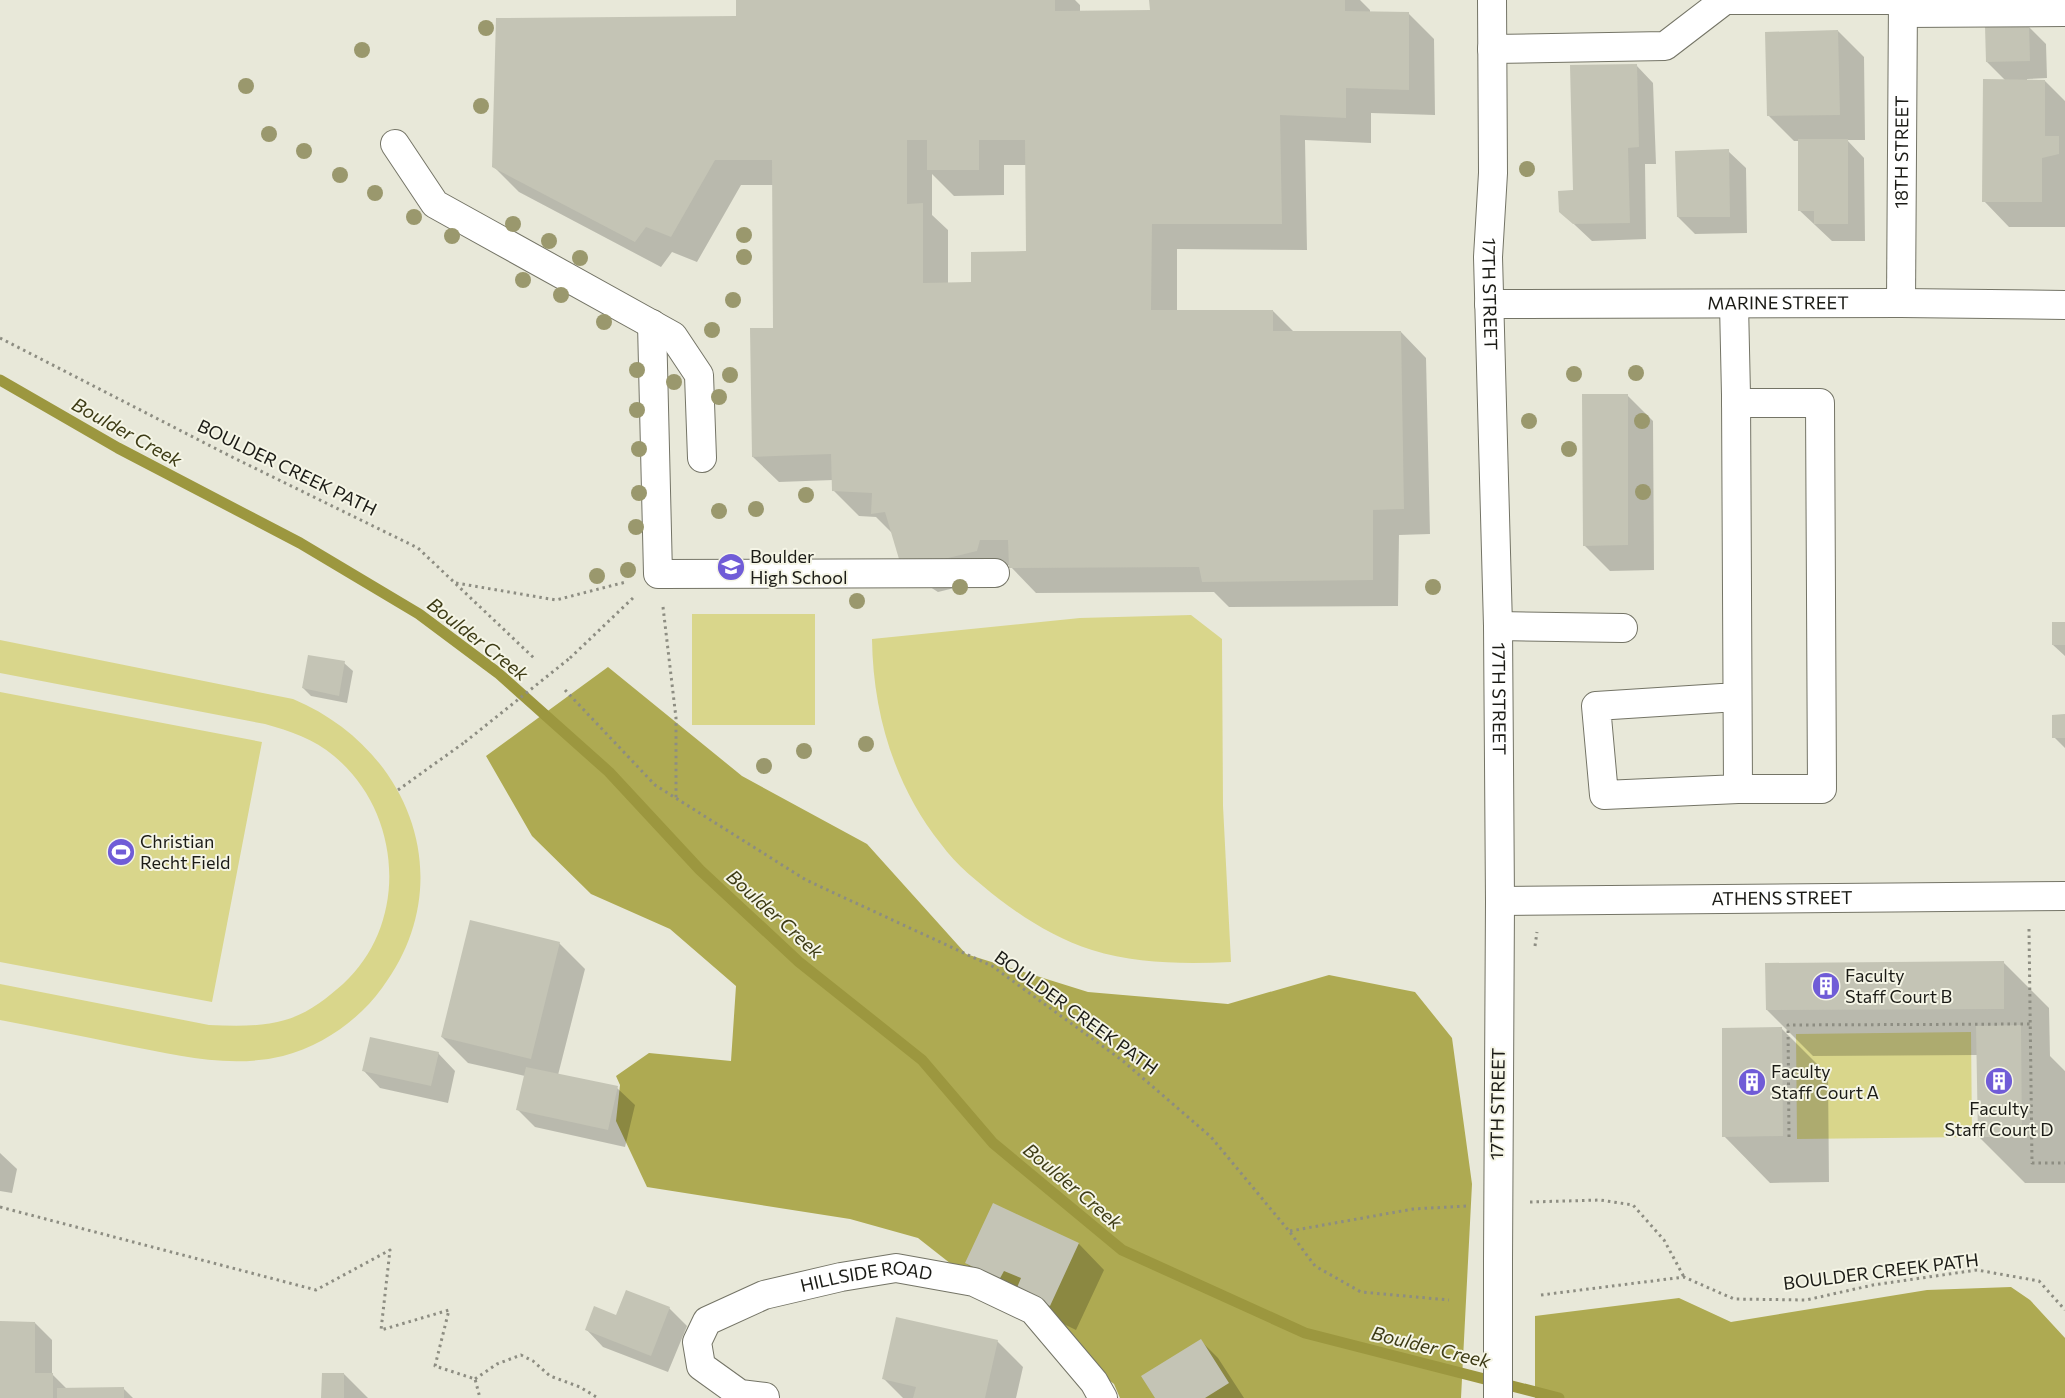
<svg xmlns="http://www.w3.org/2000/svg" width="2065" height="1398" viewBox="0 0 2065 1398" font-family="Commissioner,sans-serif">
<style>
.green{fill:#d9d68b}
.forest{fill:#aeaa52}
.shadow{fill:#0003;fill-rule:evenodd}
.lines{fill:none;stroke-linecap:round;stroke-linejoin:round}
.stream{stroke:#9c973f;stroke-width:11}
.building{fill:#c4c4b5;fill-rule:evenodd}
.minor-casing{stroke:#747466;stroke-width:30}
.path{stroke:#8d8d82;stroke-width:3;stroke-dasharray:2.5 4;stroke-linecap:butt}
.minor{stroke:#fff;stroke-width:28}
.minor-bridge-casing{stroke:#747466;stroke-width:30;stroke-linecap:butt}
.path-bridge{stroke:#8d8d82;stroke-width:3;stroke-dasharray:2.5 4;stroke-linecap:butt}
.minor-bridge{stroke:#fff;stroke-width:28}
.tree{fill:#9a986d}
.labels{text-anchor:middle;stroke-width:4;stroke-linejoin:round;paint-order:stroke}
.street-label{font-size:18px;fill:#1b1b16;stroke:#f5f5e6}
.poi-label{font-size:18px;fill:#1b1b16;stroke:#f5f5e6;text-anchor:start}
.water-label{font-size:19px;font-style:italic;fill:#3d3b15;stroke:#f5f5e6}
</style>
<rect width="100%" height="100%" fill="#e8e8d9"/>
<path class="green" d="M692,614H815V725H692Z
M1191,615L1222,639L1223,806L1231,962C1185,964 1136,964 1092,950C1057,939 1027,920 999,899C979,883 956,865 941,844C894,785 873,713 872,639L1080,618Z
M0,640L293,699C410,748 462,881 382,988C359,1020 322,1046 283,1056C229,1069 177,1055 124,1045C83,1036 41,1028 0,1020V984L209,1025C235,1026 260,1027 285,1020C307,1014 326,999 343,984C410,923 402,812 334,756C314,739 290,731 265,724L0,673Z
M0,692L262,742L212,1002L0,962Z
M1971,1032L1972,1137L1797,1139L1796,1034Z"/>
<path class="forest" d="M608,667L742,776L867,844L966,954L1088,992L1228,1004L1329,975L1415,992L1452,1038L1472,1184L1461,1398H1120L1114,1384L1057,1339L974,1282L918,1238L850,1219L647,1187L616,1121L620,1085L616,1076L649,1053L731,1061L736,986L670,929L591,894L532,836L486,756Z
M2011,1287L2030,1300L2065,1338V1398H1535V1316L1679,1298L1731,1322L1927,1290Z"/>
<path class="shadow" d="M737,0H1075L1080,5V12L1151,11L1150,0H1360L1370,10V13H1408L1434,39L1435,115L1371,113V143L1305,140L1307,250L1177,249V311H1273L1294,332H1401L1426,358L1430,534L1399,535L1398,606L1229,607L1214,592L1036,593L1011,567L1010,565H1005L1003,576L938,592L927,585L893,534L876,517L859,516L833,490V480L779,482L753,457L774,329L773,185H741L697,262L672,252L661,267L519,192L493,166L737,17ZM1004,165H1027L1028,253L973,283L948,284V230L932,215V174L954,196L1004,195Z
M2028,26L2046,44L2047,78L2027,79V81H2045L2065,101V227H2009L1984,201L2006,81L1987,62Z
M1838,31L1864,57L1865,140H1847L1864,158L1865,241H1832L1799,210V141H1794L1768,115Z
M1636,65L1653,83L1656,164H1645L1646,239L1592,241L1560,211L1575,191Z
M1728,151L1746,168L1747,233L1695,234L1678,217Z
M1627,395L1653,421L1654,570L1610,571L1584,545Z
M2065,623V656L2053,645Z
M344,663L353,671L347,703L311,696L303,688Z
M2065,716V748L2054,737Z
M559,943L585,969L558,1075L617,1088L635,1105L625,1147L535,1127L518,1110L525,1076L468,1063L442,1037Z
M2003,962L2049,1008L2050,1056L2065,1071V1183H2025L1979,1137L1978,1055L1813,1056L1767,1010Z
M1781,1028L1828,1075L1829,1182L1770,1183L1724,1136Z
M438,1053L455,1071L448,1103L380,1088L363,1070Z
M0,1153L17,1169L12,1193L0,1191Z
M994,1205L1079,1244L1104,1270L1076,1330L992,1289L966,1263Z
M669,1308L687,1326L668,1372L603,1347L586,1329L617,1317Z
M0,1323H35L52,1340V1374L67,1389L123,1388L133,1398H0Z
M997,1341L1023,1367L1016,1398H903L884,1379Z
M1201,1341L1218,1358L1244,1398H1156Z
M344,1374L368,1398H323Z"/>
<g class="lines">
<path class="stream" d="M0,380L118,448L300,543L419,614L498,673L609,772L700,870L799,962L922,1060L993,1143L1122,1250L1305,1333L1559,1398"/>
</g>
<path class="building" d="M736,0H1055V11L1150,10L1149,0H1345V11L1409,12V90L1346,88V118L1280,115L1282,224H1152L1151,310H1273V331H1401L1404,509L1373,510V580L1202,582L1199,567L1009,568L1008,540H980L977,551L911,567L899,559L885,512L871,514L872,493L832,491L831,454L752,457L750,328H773L772,160H715L671,237L646,227L635,242L492,167L496,18L736,16ZM907,140H927V170H979V140H1025L1026,251L971,252V282L923,283V203L907,204Z
M2029,25L2030,61L1986,62L1985,26Z
M1838,30L1840,115L1767,116L1765,32Z
M1637,64L1639,147L1628,148L1630,223L1573,224L1559,212L1558,191L1573,190L1570,65Z
M1983,79L2045,80V136H2059V154L2042,158V202H1982Z
M1798,139H1848V224H1814V211H1798Z
M1729,149L1730,217H1677L1675,151Z
M1582,394H1628V545L1583,546Z
M2052,622H2065V645H2052Z
M308,655L345,661L339,696L302,688Z
M2065,714V738H2052V715Z
M470,920L560,942L531,1059L441,1037Z
M2004,961V1009L1766,1010L1765,963Z
M2021,1025L2022,1137H1978L1976,1026Z
M1782,1027L1783,1136L1722,1137V1028Z
M370,1037L439,1052L431,1086L362,1071Z
M526,1067L618,1086L608,1130L516,1110Z
M993,1203L1079,1243L1050,1306L1016,1290L1021,1278L1004,1271L999,1280L965,1263Z
M626,1290L670,1307L651,1356L585,1330L594,1306L616,1315Z
M896,1317L998,1340L985,1398H913L916,1387L882,1379Z
M0,1321L35,1322V1373H53V1398H0Z
M1201,1339L1229,1383L1205,1398H1155L1141,1376Z
M322,1373H344V1398H321Z
M124,1387V1398H57V1388Z"/>
<g class="lines">
<defs>
<g id="minor">
<path id="s1" d="M1492,0L1493,173L1488,257L1498,626L1500,901L1498,1262"/>
<path d="M1903,13L2065,12"/>
<path d="M1492,49L1665,46L1725,0H1903"/>
<path d="M395,144L435,204L673,336L699,375L702,458"/>
<path id="s2" d="M1901,303L1903,0"/>
<path id="s3" d="M1489,304L1901,303L2065,305"/>
<path d="M1734,304L1736,395L1738,789L1604,795L1596,706L1737,697"/>
<path d="M652,324L658,574L995,573"/>
<path d="M1736,403H1820L1822,789H1738"/>
<path d="M1498,626L1623,628"/>
<path id="s4" d="M1500,901L2065,896"/>
<path id="s5" d="M765,1397L740,1394L701,1366L697,1342L707,1321L764,1295L841,1277L896,1268L974,1282L1033,1310L1094,1382L1103,1398"/>
</g>
</defs>
<use href="#minor" class="minor-casing"/>
<path class="path" d="M0,338L232,457L418,548L536,660
M456,583L556,600L626,582
M663,607L676,718V798
M570,658L634,597
M565,690L655,785L806,880L992,966L1123,1061L1211,1137L1289,1231L1315,1266L1361,1292L1449,1300
M398,790L465,742
M2029,929L2032,1163H2065
M1535,946L1537,932
M1789,1137L1788,1025L2030,1024
M1530,1202L1600,1200L1633,1205L1664,1240L1684,1277
M0,1207L316,1290L390,1250L381,1330L449,1310L435,1366L475,1379L480,1398
M1290,1231L1413,1209L1467,1206
M1541,1295L1684,1277L1734,1299L1806,1300L1873,1285L1977,1270L2039,1281L2065,1310
M475,1379L497,1364L521,1355L533,1361L550,1376L580,1387L598,1398"/>
<use href="#minor" class="minor"/>
<defs>
<path id="minor-bridge" d="M1498,1262V1398"/>
</defs>
<use href="#minor-bridge" class="minor-bridge-casing"/>
<path class="path-bridge" d="M465,742L570,658"/>
<use href="#minor-bridge" class="minor-bridge"/>
</g>
<g class="tree">
<circle cx="486" cy="28" r="8"/>
<circle cx="362" cy="50" r="8"/>
<circle cx="246" cy="86" r="8"/>
<circle cx="481" cy="106" r="8"/>
<circle cx="269" cy="134" r="8"/>
<circle cx="304" cy="151" r="8"/>
<circle cx="1527" cy="169" r="8"/>
<circle cx="340" cy="175" r="8"/>
<circle cx="375" cy="193" r="8"/>
<circle cx="414" cy="217" r="8"/>
<circle cx="513" cy="224" r="8"/>
<circle cx="744" cy="235" r="8"/>
<circle cx="452" cy="236" r="8"/>
<circle cx="549" cy="241" r="8"/>
<circle cx="744" cy="257" r="8"/>
<circle cx="580" cy="258" r="8"/>
<circle cx="523" cy="280" r="8"/>
<circle cx="561" cy="295" r="8"/>
<circle cx="733" cy="300" r="8"/>
<circle cx="604" cy="322" r="8"/>
<circle cx="712" cy="330" r="8"/>
<circle cx="637" cy="370" r="8"/>
<circle cx="1636" cy="373" r="8"/>
<circle cx="1574" cy="374" r="8"/>
<circle cx="730" cy="375" r="8"/>
<circle cx="674" cy="382" r="8"/>
<circle cx="719" cy="397" r="8"/>
<circle cx="637" cy="410" r="8"/>
<circle cx="1529" cy="421" r="8"/>
<circle cx="1642" cy="421" r="8"/>
<circle cx="639" cy="449" r="8"/>
<circle cx="1569" cy="449" r="8"/>
<circle cx="1643" cy="492" r="8"/>
<circle cx="639" cy="493" r="8"/>
<circle cx="806" cy="495" r="8"/>
<circle cx="756" cy="509" r="8"/>
<circle cx="719" cy="511" r="8"/>
<circle cx="636" cy="527" r="8"/>
<circle cx="628" cy="570" r="8"/>
<circle cx="597" cy="576" r="8"/>
<circle cx="960" cy="587" r="8"/>
<circle cx="1433" cy="587" r="8"/>
<circle cx="857" cy="601" r="8"/>
<circle cx="866" cy="744" r="8"/>
<circle cx="804" cy="751" r="8"/>
<circle cx="764" cy="766" r="8"/>
</g>
<defs>
<symbol id="school-disc" viewBox="-11 -11 22 22"><circle r="9.5" fill="#705cd7" stroke="#f5f5e6"/><path d="M0-5L7-2L0 1L-7-2ZM-4 1L0 2.5L4 1V4Q0 6-4 4Z" fill="#fff"/></symbol>
<symbol id="stadium-disc" viewBox="-11 -11 22 22"><circle r="9.5" fill="#705cd7" stroke="#f5f5e6"/><path d="M0-5a6.5 5 0 1 0 0 10a6.5 5 0 1 0 0-10ZM-3.5-1.8h7v3.6h-7Z" fill="#fff"/></symbol>
<symbol id="building-disc" viewBox="-11 -11 22 22"><circle r="9.5" fill="#705cd7" stroke="#f5f5e6"/><path d="M-4-6H4V6H1V3H-1V6H-4ZM-2.5-4.3h1.7v1.8h-1.7ZM.8-4.3h1.7v1.8H.8ZM-2.5-1h1.7V.8h-1.7ZM.8-1h1.7V.8H.8Z" fill="#fff"/></symbol>
</defs>
<g fill-rule="evenodd">
<use href="#school-disc" x="715" y="551" width="32" height="32"/>
<use href="#stadium-disc" x="105" y="836" width="32" height="32"/>
<use href="#building-disc" x="1810" y="970" width="32" height="32"/>
<use href="#building-disc" x="1983" y="1065" width="32" height="32"/>
<use href="#building-disc" x="1736" y="1066" width="32" height="32"/>
</g>
<g class="labels">
<g class="street-label">
<text dy="6" stroke="none"><textPath href="#s2" startOffset="151">18TH STREET</textPath></text>
<text dy="6" stroke="none"><textPath href="#s1" startOffset="294">17TH STREET</textPath></text>
<text dy="6" stroke="none"><textPath href="#s3" startOffset="289">MARINE STREET</textPath></text>
<text transform="translate(287 468) rotate(26)" y="6">BOULDER CREEK PATH</text>
<text dy="6" stroke="none"><textPath href="#s1" startOffset="699">17TH STREET</textPath></text>
<text dy="6" stroke="none"><textPath href="#s4" startOffset="282">ATHENS STREET</textPath></text>
<text transform="translate(1076 1013) rotate(36)" y="6">BOULDER CREEK PATH</text>
<text transform="translate(1498 1104) rotate(-89)" y="6">17TH STREET</text>
<text transform="translate(1881 1272) rotate(-7)" y="6">BOULDER CREEK PATH</text>
<text dy="6" stroke="none"><textPath href="#s5" startOffset="288">HILLSIDE ROAD</textPath></text>
</g>
<g class="poi-label">
<text x="750" y="563">Boulder<tspan x="750" dy="21">High School</tspan></text>
<text x="140" y="848">Christian<tspan x="140" dy="21">Recht Field</tspan></text>
<text x="1845" y="982">Faculty<tspan x="1845" dy="21">Staff Court B</tspan></text>
<text x="1771" y="1078">Faculty<tspan x="1771" dy="21">Staff Court A</tspan></text>
<text x="1999" y="1115" text-anchor="middle">Faculty<tspan x="1999" dy="21">Staff Court D</tspan></text>
</g>
<g class="water-label">
<text transform="translate(127 432) rotate(29)" y="7">Boulder Creek</text>
<text transform="translate(478 639) rotate(38)" y="7">Boulder Creek</text>
<text transform="translate(775 914) rotate(42)" y="7">Boulder Creek</text>
<text transform="translate(1073 1186) rotate(40)" y="7">Boulder Creek</text>
<text transform="translate(1431 1347) rotate(14)" y="7">Boulder Creek</text>
</g>
</g>
</svg>
